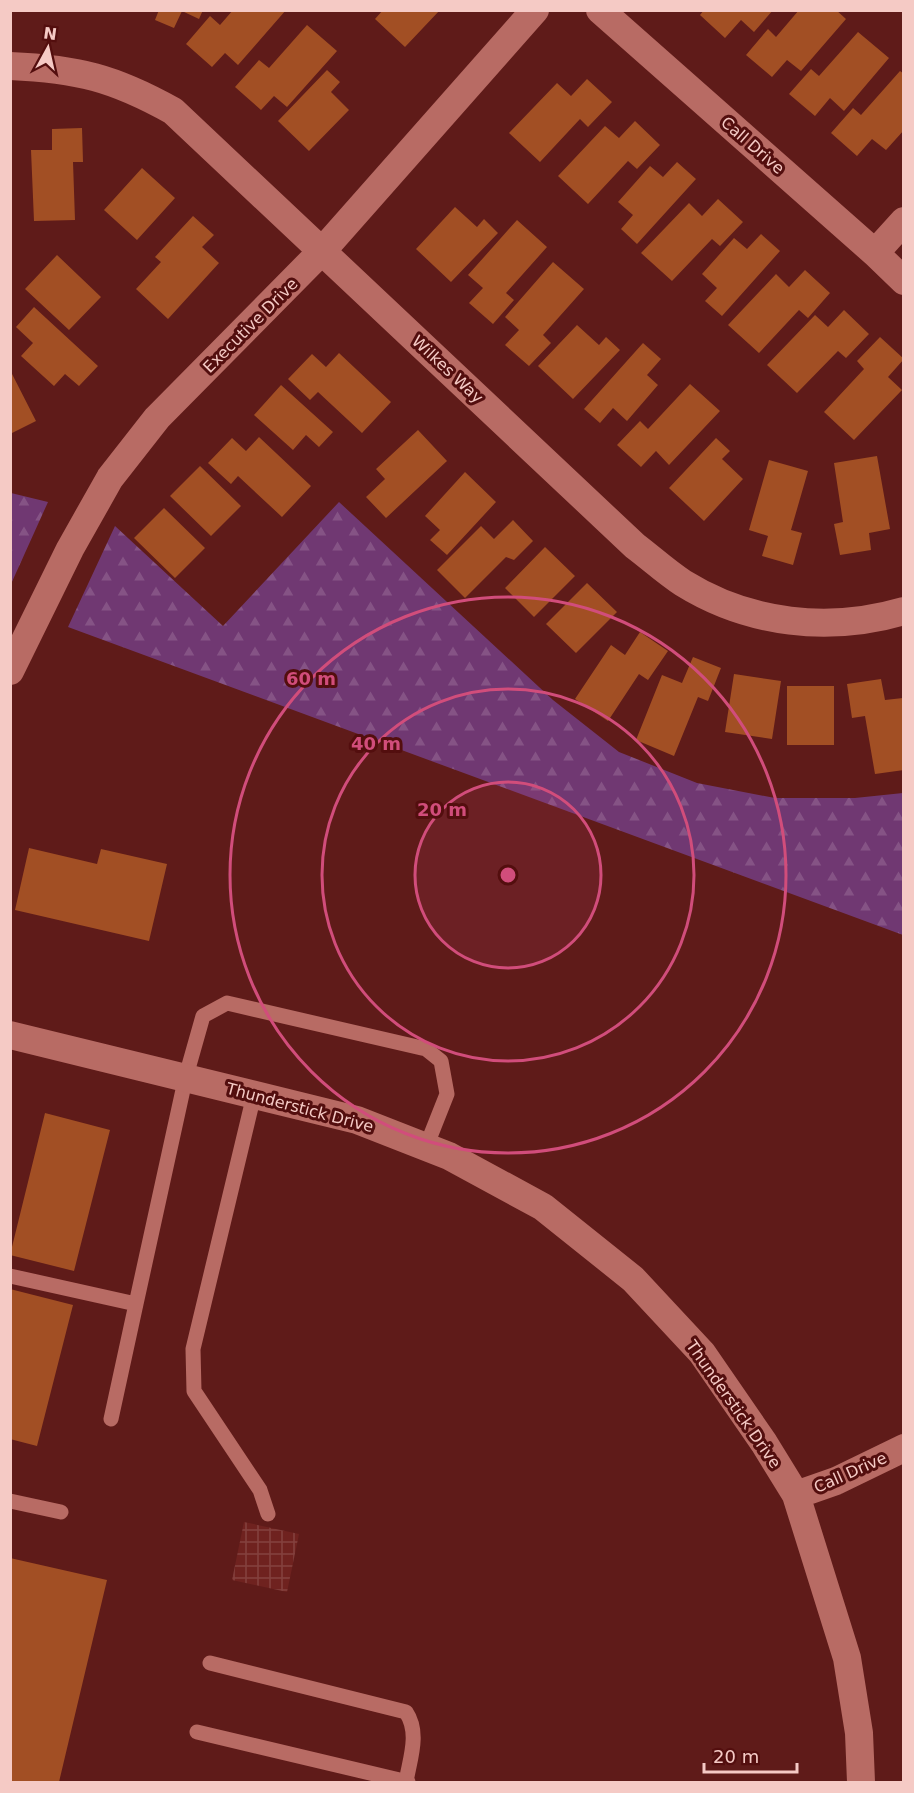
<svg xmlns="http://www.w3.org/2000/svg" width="914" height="1793" viewBox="0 0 914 1793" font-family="'DejaVu Sans',sans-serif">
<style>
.industrial{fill:url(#industrial-grid)}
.forest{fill:url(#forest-firs)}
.building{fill:#a24f24}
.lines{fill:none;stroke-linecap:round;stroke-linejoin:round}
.lane{stroke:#b86b64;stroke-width:15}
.street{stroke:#b86b64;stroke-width:28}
.ring{fill:none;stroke:#d14d7b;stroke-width:3}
.labels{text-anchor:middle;stroke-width:6;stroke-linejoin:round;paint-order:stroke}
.street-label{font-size:16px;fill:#f5cac5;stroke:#530e0e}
.centre{fill:#d14d7b;stroke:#530e0e;stroke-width:3}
.ring-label{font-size:18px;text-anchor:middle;font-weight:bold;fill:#d14d7b;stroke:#530e0e;stroke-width:6;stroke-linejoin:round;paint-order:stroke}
</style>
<defs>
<pattern id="industrial-grid" width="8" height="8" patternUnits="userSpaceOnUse" patternTransform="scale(1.5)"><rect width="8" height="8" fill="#6f221f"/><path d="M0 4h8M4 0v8" fill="none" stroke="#84413e"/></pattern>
<pattern id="forest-firs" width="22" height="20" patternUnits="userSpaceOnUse" patternTransform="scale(1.5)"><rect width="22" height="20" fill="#703872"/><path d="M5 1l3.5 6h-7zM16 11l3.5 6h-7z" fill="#855385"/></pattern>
</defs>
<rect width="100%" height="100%" fill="#5f1b19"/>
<path class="industrial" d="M244,1522L299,1534L287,1592L232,1580Z"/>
<path class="forest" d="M11,493L48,502L11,584L10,493Z
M339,502L553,700L619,752L697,783L775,798H855L903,793V935L68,627L115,526L223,626Z"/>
<path class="building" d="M159,10H203L199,19L182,11L174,28L155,20Z
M233,10H286L238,65L225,53L212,67L186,44L210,16L220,25Z
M383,10H440L405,47L375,19Z
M704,10H773L754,32L741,20L725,38L700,15Z
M799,10H836L846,19L801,71L787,60L772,77L746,55L768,29L776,37Z
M307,25L337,51L287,107L274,96L261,110L235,87L259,60L269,68Z
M858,32L889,58L844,111L830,98L815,116L789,94L811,69L819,76Z
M327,70L340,82L331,92L349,110L309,151L278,121Z
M900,71L904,74V130L886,150L872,139L857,156L831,133L853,108L861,115Z
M587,79L612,102L588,127L580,119L540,162L509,133L557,83L571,96Z
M635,121L660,145L637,169L628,161L588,204L558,176L605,126L619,138Z
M82,128L83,162H73L75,220L34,221L31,150H52V129Z
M677,162L696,179L637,244L621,229L633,215L618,202L650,166L663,177Z
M142,168L175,198L137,240L104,210Z
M718,199L743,222L720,246L712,239L672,281L641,253L689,203L702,216Z
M455,207L477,227L484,219L498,233L451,282L416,249Z
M193,216L214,235L202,247L219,263L168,319L136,289L161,262L155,257Z
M517,220L547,247L506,293L514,300L493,324L469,303L483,288L468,275Z
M761,234L780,251L722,316L705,301L717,288L702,274L734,238L747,249Z
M57,255L101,297L69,330L25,289Z
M553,262L584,289L543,335L551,343L529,366L505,345L519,330L505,317Z
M805,270L830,293L808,318L799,310L759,353L728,325L776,274L789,287Z
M34,307L98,366L79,386L65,374L54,386L21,356L33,343L16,327Z
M844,310L869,334L846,358L838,351L797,393L767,365L815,315L828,327Z
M577,325L599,345L606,337L620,350L573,399L538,366Z
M880,337L904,359L888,377L902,390L854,440L824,412L864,369L857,361Z
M643,343L661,359L647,375L658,385L627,421L613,408L600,423L584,409Z
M339,353L391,402L362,433L318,392L310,400L288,379L312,354L326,367Z
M10,370L36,421L10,434Z
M690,384L720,411L669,465L656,451L641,467L617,445L640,421L648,429Z
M281,385L333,432L319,447L306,435L293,450L254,415Z
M418,430L447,461L386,518L366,497L385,479L376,469Z
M259,437L311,486L282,517L238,476L231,484L208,463L232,438L246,451Z
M716,438L730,451L722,459L743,479L704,521L669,488Z
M877,456L890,529L869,533L871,550L840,555L834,524L843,522L834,463Z
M769,460L808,471L791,530L802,533L793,565L762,556L768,536L749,530Z
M200,466L241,506L211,536L170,496Z
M465,472L496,502L447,555L430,540L440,530L425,516Z
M164,508L205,548L175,578L134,538Z
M513,520L533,541L514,560L506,557L465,598L437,570L481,526L494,539Z
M545,547L575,576L534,617L505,588Z
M587,583L617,612L576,653L546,624Z
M640,632L668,651L648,680L639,674L608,721L575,699L611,645L625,655Z
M693,657L721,668L708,701L698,697L674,756L636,740L662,675L682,683Z
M734,674L781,681L772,739L725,732Z
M881,679L885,700L903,698L904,770L875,774L865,716L852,718L847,684Z
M787,686H834V745H787Z
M29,848L97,864L101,849L167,864L149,941L15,910Z
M45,1113L110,1130L74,1271L10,1255Z
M10,1289L73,1305L37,1446L10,1439Z
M10,1558L107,1580L59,1782H10Z"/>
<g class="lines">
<path class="lane" d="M254,1095L193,1349L194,1391L260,1490L268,1514
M10,1276L136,1304L186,1076L203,1016L227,1003L426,1049L441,1061L447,1094L426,1147
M111,1419L136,1304
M10,1501L61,1512
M210,1663L406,1712C420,1733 410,1758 406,1782
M197,1732L408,1782"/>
<path class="street" d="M600,10L875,253L904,281
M10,66C78,69 114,78 173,111L635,546C651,558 666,572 683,583C749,624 829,633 904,611
M875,253L904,221
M10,671L70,549L110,478L157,418L323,250L535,10
M10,1035L357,1120L449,1156L543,1207L633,1279L702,1353L764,1443L796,1495L847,1658L859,1733L861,1782
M796,1495L836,1481L904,1448"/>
</g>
<circle cx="508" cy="875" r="93" fill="#d14d7b" fill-opacity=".12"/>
<g class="ring">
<circle cx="508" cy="875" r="93"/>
<circle cx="508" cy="875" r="186"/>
<circle cx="508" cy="875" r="278"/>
</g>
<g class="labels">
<g class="street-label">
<text transform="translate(753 145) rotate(41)" y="6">Call Drive</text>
<text transform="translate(250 325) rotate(-45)" y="6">Executive Drive</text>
<text transform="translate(448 369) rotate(43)" y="6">Wilkes Way</text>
<text transform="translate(300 1107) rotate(15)" y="6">Thunderstick Drive</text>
<text transform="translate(734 1404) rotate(55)" y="6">Thunderstick Drive</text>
<text transform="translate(850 1472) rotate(-24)" y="6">Call Drive</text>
</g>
</g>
<circle cx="508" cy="875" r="9" class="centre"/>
<g class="ring-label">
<text x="311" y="685">60 m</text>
<text x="376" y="750">40 m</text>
<text x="442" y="816">20 m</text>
</g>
<rect width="914" height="1793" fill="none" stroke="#f5cac5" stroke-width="24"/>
<g transform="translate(48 48) rotate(8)" stroke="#530e0e" stroke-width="4.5" paint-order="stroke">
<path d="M0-4.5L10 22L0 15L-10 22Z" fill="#f5cac5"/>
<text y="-9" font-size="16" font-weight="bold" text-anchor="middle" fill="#f5cac5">N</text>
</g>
<path d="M704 1763v9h93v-9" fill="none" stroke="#f5cac5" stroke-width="3"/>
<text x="713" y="1763" font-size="18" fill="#f5cac5" stroke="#530e0e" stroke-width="4.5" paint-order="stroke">20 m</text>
</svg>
